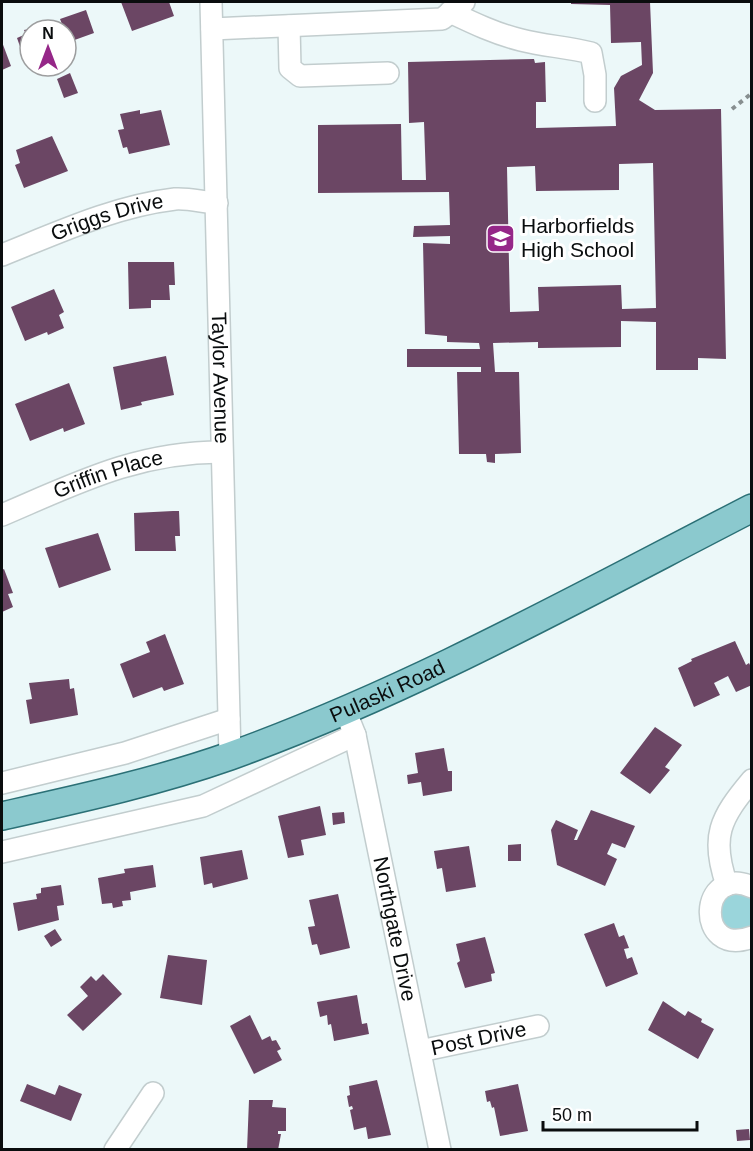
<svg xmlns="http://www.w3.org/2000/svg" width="753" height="1151" viewBox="0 0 753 1151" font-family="Helvetica,sans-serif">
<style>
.green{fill:#9ad5db}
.building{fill:#6b4664;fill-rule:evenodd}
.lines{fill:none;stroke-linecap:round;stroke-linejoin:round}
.minor-casing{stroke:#c2cdce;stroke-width:24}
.major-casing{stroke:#2b7076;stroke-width:30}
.path{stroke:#878f90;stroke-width:4;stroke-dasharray:4.5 4.5;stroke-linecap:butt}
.minor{stroke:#fff;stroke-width:21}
.major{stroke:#8bc9ce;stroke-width:27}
.labels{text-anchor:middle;stroke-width:6;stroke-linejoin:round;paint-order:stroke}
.street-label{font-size:21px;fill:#0a0d0e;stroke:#fff}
.poi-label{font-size:21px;fill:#0a0d0e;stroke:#fff;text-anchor:start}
</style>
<rect width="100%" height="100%" fill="#ecf8f9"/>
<path class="green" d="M727,890L751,893V931H722L716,901Z"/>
<path class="building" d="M121,2H169L174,16L132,31Z
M571,2H650L653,73L639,100L655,110L721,109L726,359L698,358V370H656V322L621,321V347L538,348V342L493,343L495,372H519L521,453L495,454V463L487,462L486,454H459L457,372H481V367H407V349H480L479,343L447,342V336L425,334L423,243L450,244V236L413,237L414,226L450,225L449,192L318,193V125L401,124L402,180H426L424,122L409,123L408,62L534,59L535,63L545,62L546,102H536V128L616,126L614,88L621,76L642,65L641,42L611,43L610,5L571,4ZM653,163L656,308L622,309L621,285L538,287L539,311L510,312L507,167L535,166L536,191L619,190V164Z
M86,10L94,33L69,42L60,19Z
M45,26L47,30H30V55L24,58L17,38L26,34L24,30Z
M2,42L11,66L2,70Z
M70,73L78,93L64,98L57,79Z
M140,110V114L161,110L170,145L129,154L127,147L123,148L118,130L124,129L120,114Z
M52,136L68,171L24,188L15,165L20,163L16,150Z
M128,262H174L175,285H169L170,300H151V308L129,309Z
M54,289L64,312L59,315L64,328L48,335L47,332L25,341L11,307Z
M166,356L174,395L141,402L142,405L121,410L113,367Z
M69,383L85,424L64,432L63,428L30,441L15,404Z
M173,511H179L180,536H175L176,551H135L134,513Z
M98,533L111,570L59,588L45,548Z
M4,569L13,593L8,594L13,607L2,612V570Z
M165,634L184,684L164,691L162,687L133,698L120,664L150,652L146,642Z
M735,641L746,665L749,663L752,669V685L736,692L728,676L714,683L720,695L694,707L678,668L692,661L691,659Z
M69,679L70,689L74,688L78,715L30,724L26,700L32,699L29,683Z
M655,727L682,745L665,767L670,770L650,794L620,773Z
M444,748L448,771H452V791L423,796L421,782L408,784L407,775L418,773L415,753Z
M320,806L326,835L301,840L304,855L288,858L278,816Z
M591,810L635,826L625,848L612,843L607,854L617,859L605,886L557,865L551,830L556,820L578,830L574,840H577Z
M344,812L345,823L333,825L332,813Z
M521,844V861H508V845Z
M469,846L476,887L446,892L442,868L437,869L434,851Z
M242,850L248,879L213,888L212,883L204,885L200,857Z
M153,865L156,887L130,892L131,900L122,901L123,906L113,908L112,903L102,904L98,878L125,873L124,869Z
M61,885L64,905L57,906L59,920L18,931L13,903L37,899L36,894L41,893V888Z
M338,894L350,948L320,955L317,944L312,945L308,927L315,926L309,900Z
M614,923L619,937L624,935L629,948L624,949L627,959L632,957L638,974L606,987L584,934Z
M55,929L62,940L51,947L44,936Z
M485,937L495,973L491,974L492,981L465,988L457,963L460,961L456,944Z
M168,955L207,960L202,1005L160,998Z
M103,974L122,994L83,1031L67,1015L88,996L80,987L91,976L96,981Z
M357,995L362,1024L367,1023L369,1034L334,1041L331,1024L328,1025L327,1015L320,1017L317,1002Z
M663,1001L685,1016L688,1011L702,1019L701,1022L714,1029L698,1059L648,1030Z
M250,1015L262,1040L270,1036L272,1041L276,1040L281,1049L277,1051L282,1060L254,1074L230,1026Z
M377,1080L391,1135L368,1139L366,1127L354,1130L350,1110L353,1109L352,1106L349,1107L347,1096L350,1095L349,1086Z
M27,1084L55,1095L59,1085L82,1094L71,1121L20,1101Z
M518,1084L528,1131L500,1136L494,1107L492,1108L490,1101L487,1102L485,1091Z
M249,1100H273L272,1107L286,1108V1131H278V1134H281L278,1150H247Z
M749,1129L750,1140L737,1141L736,1130Z"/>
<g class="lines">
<defs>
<g id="minor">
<path id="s1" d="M211,2L230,756"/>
<path d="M450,12C473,23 496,34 521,40C544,46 568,47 591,53L595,75V101"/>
<path d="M289,26L290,68L300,76L388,73"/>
<path d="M212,29L442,19L464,2"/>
<path id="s2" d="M2,255C57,233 115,206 175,199C188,198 203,202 217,203"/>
<path id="s3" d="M2,515C77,483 137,452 221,452"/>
<path id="s4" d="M345,710L355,735L440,1150"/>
<path d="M2,783L125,753L229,719"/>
<path d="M2,852L203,806L355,735"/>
<path d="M727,885C710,837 720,818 752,780"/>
<path d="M752,887C699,863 694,959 752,937"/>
<path id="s5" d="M420,1051L538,1026"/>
<path d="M115,1150L153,1093"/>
</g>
<g id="major">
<path id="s6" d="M2,816C78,799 156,782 230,756C411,691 581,596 752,508"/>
</g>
</defs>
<use href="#minor" class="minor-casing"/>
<use href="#major" class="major-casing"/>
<path class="path" d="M732,109L752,93"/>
<use href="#minor" class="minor"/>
<use href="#major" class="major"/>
</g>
<defs>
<symbol id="school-square" viewBox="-11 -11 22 22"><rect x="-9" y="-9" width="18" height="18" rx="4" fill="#952788" stroke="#fff"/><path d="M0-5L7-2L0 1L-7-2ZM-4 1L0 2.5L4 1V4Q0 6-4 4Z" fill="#fff"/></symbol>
</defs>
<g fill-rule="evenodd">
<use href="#school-square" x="484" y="222" width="33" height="33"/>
</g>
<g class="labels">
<g class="street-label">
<text dy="7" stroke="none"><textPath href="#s2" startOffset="112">Griggs Drive</textPath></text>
<text dy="7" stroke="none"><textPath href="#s1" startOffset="376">Taylor Avenue</textPath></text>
<text dy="7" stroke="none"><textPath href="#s3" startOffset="114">Griffin Place</textPath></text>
<text dy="7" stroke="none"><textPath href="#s6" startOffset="406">Pulaski Road</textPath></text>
<text dy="7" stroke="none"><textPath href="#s4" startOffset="225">Northgate Drive</textPath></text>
<text dy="7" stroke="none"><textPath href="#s5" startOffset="60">Post Drive</textPath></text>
</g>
<g class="poi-label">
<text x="521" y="233">Harborfields<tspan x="521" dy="24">High School</tspan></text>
</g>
</g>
<rect width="753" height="1151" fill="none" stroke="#0a0d0e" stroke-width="6"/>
<g transform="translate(48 48)"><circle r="28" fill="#ffffff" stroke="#9d9e9f" stroke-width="1.5"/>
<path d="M0-4.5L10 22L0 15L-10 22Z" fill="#952788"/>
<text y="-9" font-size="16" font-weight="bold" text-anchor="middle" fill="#0a0d0e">N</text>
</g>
<path d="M543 1121v9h154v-9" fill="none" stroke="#0a0d0e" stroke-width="3"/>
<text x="552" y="1121" font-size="18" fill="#0a0d0e" stroke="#ffffff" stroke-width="4.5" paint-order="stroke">50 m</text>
</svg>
